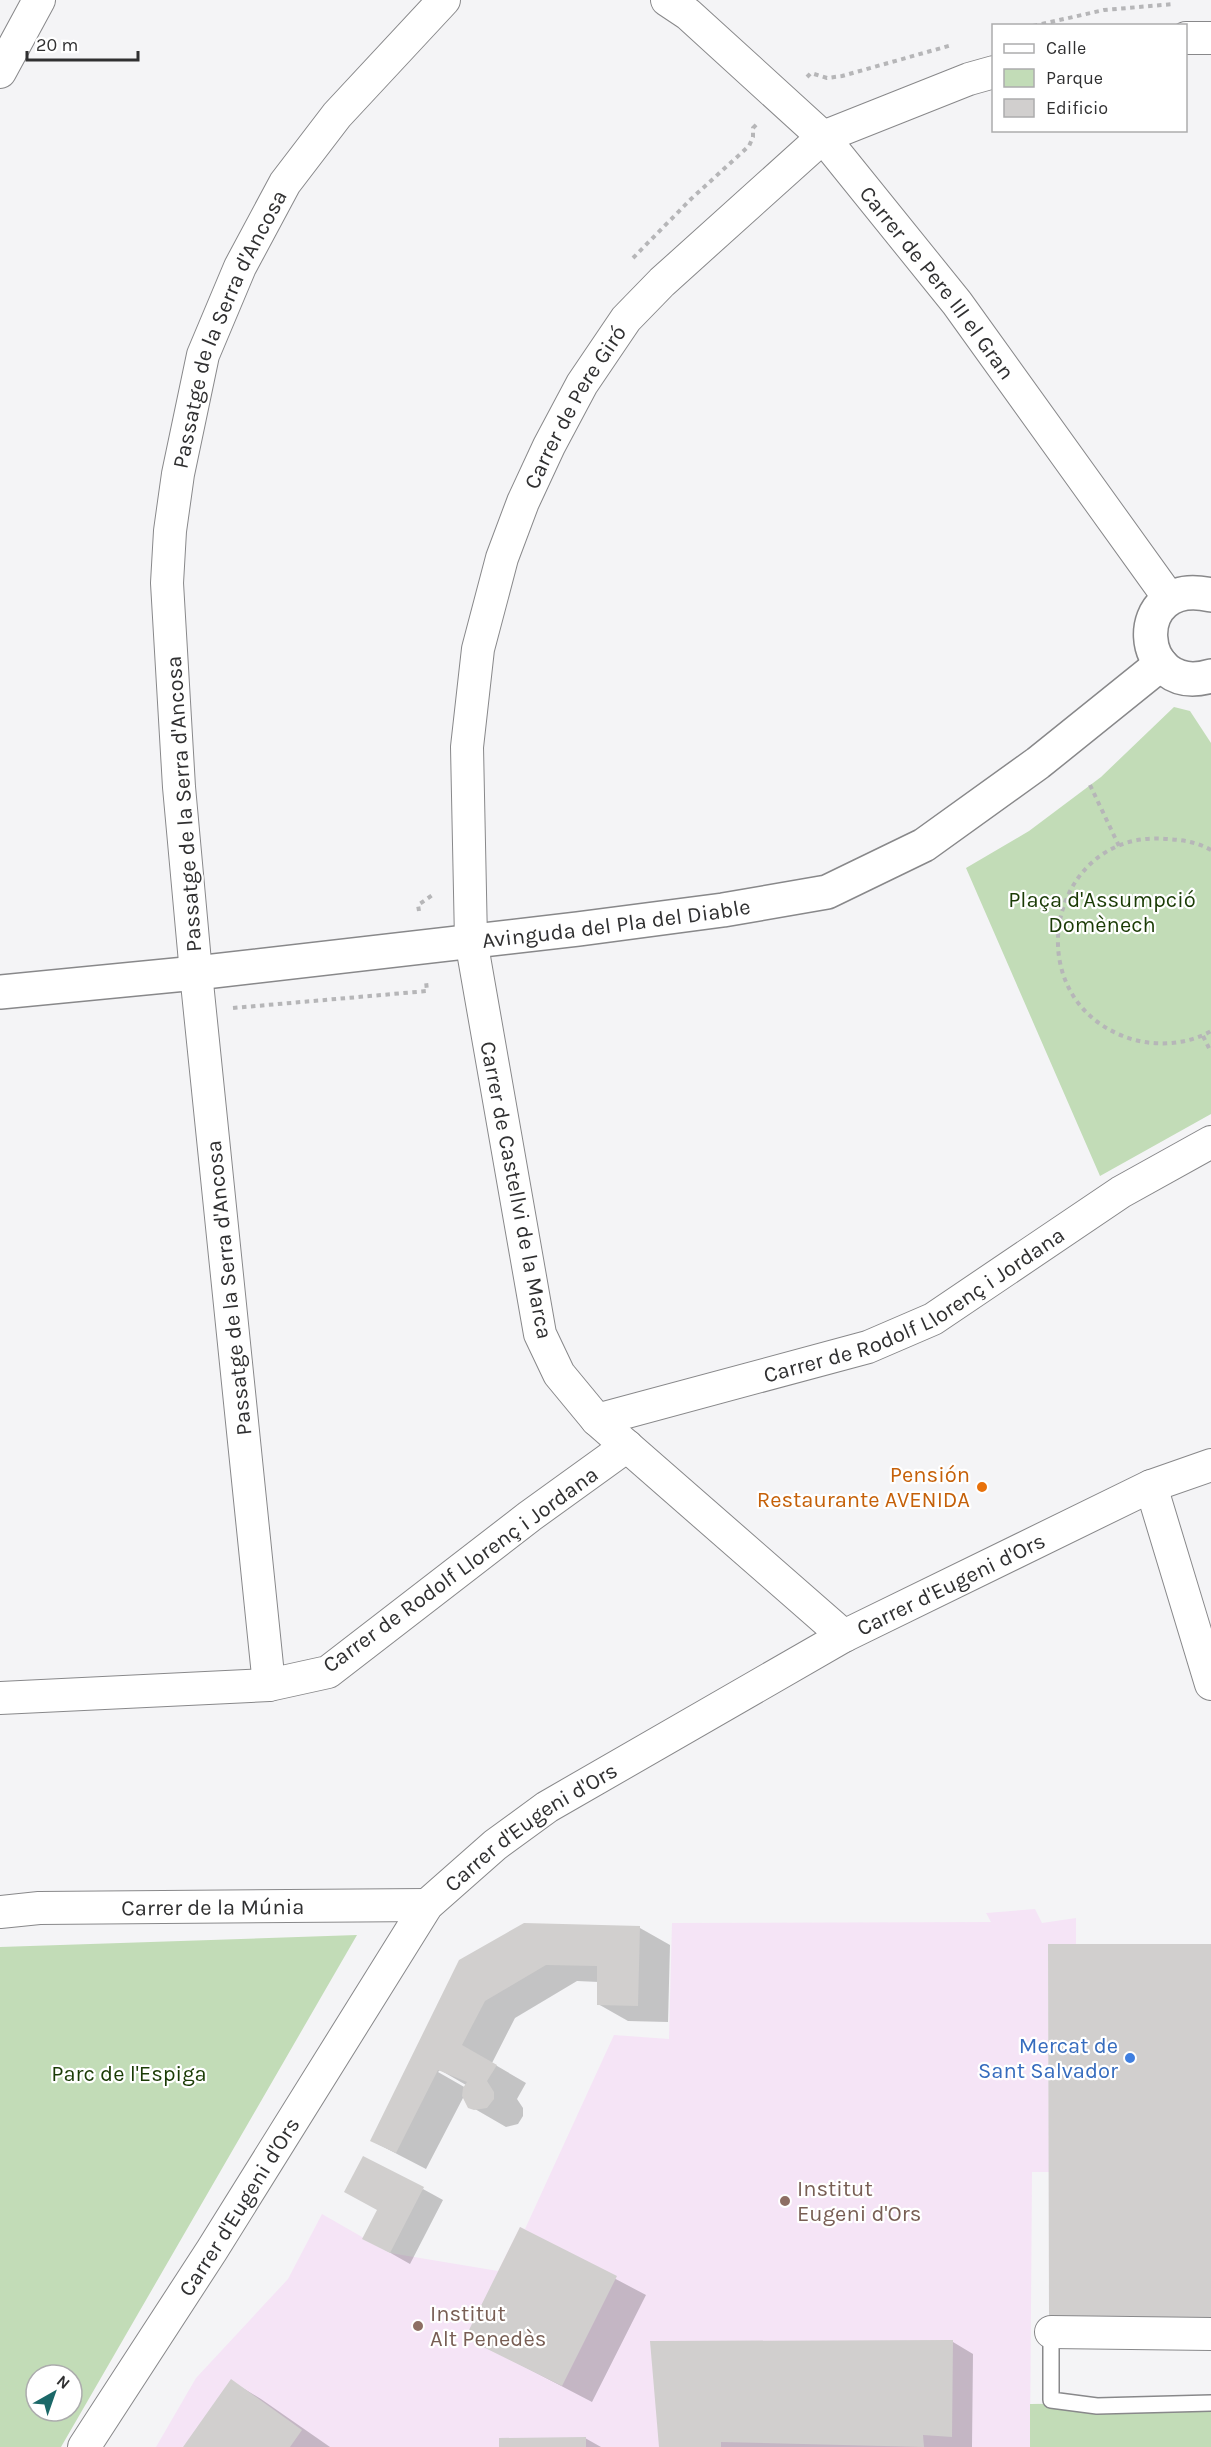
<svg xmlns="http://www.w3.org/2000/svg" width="1211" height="2447" viewBox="0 0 1211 2447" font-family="Karla,sans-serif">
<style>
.education{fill:#f5e4f6}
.green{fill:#c2dcb7;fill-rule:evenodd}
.shadow{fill:#0003;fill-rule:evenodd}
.building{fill:#d1cfce}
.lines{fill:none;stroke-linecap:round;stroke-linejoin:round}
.lane-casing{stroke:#88888a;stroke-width:18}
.street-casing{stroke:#88888a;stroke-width:34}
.secondary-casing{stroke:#88888a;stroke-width:36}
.path{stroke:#b6b6b8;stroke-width:4;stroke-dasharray:4.5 4.5;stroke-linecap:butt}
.lane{stroke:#fff;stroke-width:15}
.street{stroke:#fff;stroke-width:32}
.secondary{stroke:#fff;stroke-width:33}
.food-dot{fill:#e8710a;stroke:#fff;stroke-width:2}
.shop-dot{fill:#3f7fe0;stroke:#fff;stroke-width:2}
.education-dot{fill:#8d6e63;stroke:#fff;stroke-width:2}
.labels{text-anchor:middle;stroke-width:4.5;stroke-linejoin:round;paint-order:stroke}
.street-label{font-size:22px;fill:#303031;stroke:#fff}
.park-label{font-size:22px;fill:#1a3b05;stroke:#fff}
.food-label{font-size:22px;fill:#c56008;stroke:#fff;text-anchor:end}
.shop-label{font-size:22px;fill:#366cbe;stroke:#fff;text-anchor:end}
.education-label{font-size:22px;fill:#785e54;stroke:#fff;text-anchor:start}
</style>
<rect width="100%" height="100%" fill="#f4f4f6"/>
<path class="education" d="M1035,1909L1042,1923L1076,1918V1944L1048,1945L1049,2172H1032L1030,2447H156L196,2378L288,2279L322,2214L390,2253L498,2271L520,2227L525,2229L614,2035L669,2039L672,1923L991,1922L986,1913Z"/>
<path class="green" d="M1174,707L1190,711L1211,743V1114L1100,1176L966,868L1029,831L1101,777Z
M357,1935L61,2447H0V1947ZM36,2375H72V2411H36Z
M1211,2402V2447H1030V2404Z"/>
<path class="shadow" d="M640,1928L670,1945L668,2022L628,2021L598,2004L599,1982L577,1981L515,2018L492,2063L526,2083L517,2099L523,2108V2116L518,2124L506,2127L468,2105L464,2096L426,2169L372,2141L460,1961ZM440,2070L466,2085V2088L438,2072Z
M1211,1946V2338H1089Z
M423,2189L443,2200L410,2264L364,2238Z
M521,2229L646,2295L592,2402L467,2337Z
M651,2342H953L973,2354L972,2447H660Z
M231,2381L261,2399L330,2447H185Z
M585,2438L601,2447H500Z"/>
<path class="building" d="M524,1923L640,1926L638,2006L597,2005V1966L546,1965L485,2001L462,2045L497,2065L487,2081L494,2092V2099L487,2108L474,2110L468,2108L462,2096L463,2088L467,2082L438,2070L396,2153L370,2141L459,1960Z
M1048,1944H1211V2317H1049Z
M363,2156L424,2187L390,2253L362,2239L377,2210L344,2192Z
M520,2227L617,2276L562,2386L465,2338Z
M953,2340L952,2437L923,2435L924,2447L721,2442V2447H659L650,2341Z
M231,2379L302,2430L290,2447H183Z
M586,2437V2447H499V2438Z"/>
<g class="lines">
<defs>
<path id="lane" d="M1051,2332V2400L1097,2406L1211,2403"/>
<g id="street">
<path id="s1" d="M667,0L688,14L823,137L957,303L1169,598"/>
<path d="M1186,38H1211"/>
<path d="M0,72L39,0"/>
<path id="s2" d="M597,1420L868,1347L933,1319L1121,1192L1211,1142"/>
<path d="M1151,1486L1211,1684"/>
<path id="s3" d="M844,1636L597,1420L559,1374L540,1334L471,940L467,747L478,649L502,558L523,502L549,446L582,384L626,319L662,282L823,137L969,79L994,72"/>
<path id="s4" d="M269,1685L196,973L179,787L167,583L170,531L178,474L203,355L240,267L285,183L337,115L444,0"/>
<path d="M0,1698L269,1685L328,1672L530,1516L627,1446"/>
<path id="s5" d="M0,1912L39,1908L427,1905"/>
<path d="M1051,2332L1211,2334"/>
<path id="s6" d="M84,2447L212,2250L427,1905L495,1845L547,1807L844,1636L1151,1486L1211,1465"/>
</g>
<g id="secondary">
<path d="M1211,595C1126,575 1135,699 1211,676"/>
<path id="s7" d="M0,992L196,973L578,929L723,910L827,892L924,845L1038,763L1161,664"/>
</g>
</defs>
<use href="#lane" class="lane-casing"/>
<use href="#street" class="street-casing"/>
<use href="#secondary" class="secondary-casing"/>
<path class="path" d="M1033,26L1104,10L1174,4
M807,77L811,73L827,78L842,76L952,45
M633,258L691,199L749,146L753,137V128L758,123
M1090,785L1119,846
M1211,850C1197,842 1183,840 1167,839C1051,828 1014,993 1123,1036C1149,1047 1186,1046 1211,1031
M419,911L418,905L434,894
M233,1008L427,991L426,981
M1203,1036L1211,1052"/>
<use href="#lane" class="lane"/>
<use href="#street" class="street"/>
<use href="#secondary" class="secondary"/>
</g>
<circle class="food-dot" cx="982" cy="1487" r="6"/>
<circle class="shop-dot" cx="1130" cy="2058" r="6"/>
<g class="education-dot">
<circle cx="785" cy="2201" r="6"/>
<circle cx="418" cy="2326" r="6"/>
</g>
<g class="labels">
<g class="street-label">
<text dy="8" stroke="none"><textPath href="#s1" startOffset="393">Carrer de Pere III el Gran</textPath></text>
<text dy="8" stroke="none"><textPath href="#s4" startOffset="1371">Passatge de la Serra d'Ancosa</textPath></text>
<text dy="8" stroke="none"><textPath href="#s3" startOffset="1386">Carrer de Pere Giró</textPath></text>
<text transform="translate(183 804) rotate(-94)" y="8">Passatge de la Serra d'Ancosa</text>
<text dy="8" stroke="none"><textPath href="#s7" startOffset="620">Avinguda del Pla del Diable</textPath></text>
<text transform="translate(517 1190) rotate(79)" y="8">Carrer de Castellvi de la Marca</text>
<text transform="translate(228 1288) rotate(-96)" y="8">Passatge de la Serra d'Ancosa</text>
<text dy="8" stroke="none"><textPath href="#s2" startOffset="340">Carrer de Rodolf Llorenç i Jordana</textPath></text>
<text transform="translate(460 1569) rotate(-36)" y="8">Carrer de Rodolf Llorenç i Jordana</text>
<text dy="8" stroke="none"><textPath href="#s6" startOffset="1258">Carrer d'Eugeni d'Ors</textPath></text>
<text dy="8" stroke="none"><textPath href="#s6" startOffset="772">Carrer d'Eugeni d'Ors</textPath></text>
<text dy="8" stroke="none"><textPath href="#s5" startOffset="213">Carrer de la Múnia</textPath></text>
<text dy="8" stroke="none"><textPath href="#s6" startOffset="286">Carrer d'Eugeni d'Ors</textPath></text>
</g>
<g class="park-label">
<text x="1102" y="907">Plaça d'Assumpció<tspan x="1102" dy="25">Domènech</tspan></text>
<text x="129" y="2081">Parc de l'Espiga</text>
</g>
<g class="food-label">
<text x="970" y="1482">Pensión<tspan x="970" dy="25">Restaurante AVENIDA</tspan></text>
</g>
<g class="shop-label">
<text x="1118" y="2053">Mercat de<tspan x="1118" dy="25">Sant Salvador</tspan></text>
</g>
<g class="education-label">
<text x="797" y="2196">Institut<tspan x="797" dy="25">Eugeni d'Ors</tspan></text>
<text x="430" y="2321">Institut<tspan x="430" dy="25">Alt Penedès</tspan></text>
</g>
</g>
<rect x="992" y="24" width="195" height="108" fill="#ffffff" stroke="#acacad" stroke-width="1.5"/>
<rect x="1004" y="44" width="30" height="9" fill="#ffffff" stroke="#acacad" stroke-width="1.5"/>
<text x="1046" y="54" font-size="18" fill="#303031">Calle</text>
<rect x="1004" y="69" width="30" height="18" fill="#c2dcb7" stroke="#acacad" stroke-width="1.5"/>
<text x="1046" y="84" font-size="18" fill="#303031">Parque</text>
<rect x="1004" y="99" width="30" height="18" fill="#d1cfce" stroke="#acacad" stroke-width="1.5"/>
<text x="1046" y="114" font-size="18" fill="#303031">Edificio</text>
<g transform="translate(54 2393) rotate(40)"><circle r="28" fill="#ffffff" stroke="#acacad" stroke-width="1.5"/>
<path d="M0-4.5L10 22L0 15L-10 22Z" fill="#1b6868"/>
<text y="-9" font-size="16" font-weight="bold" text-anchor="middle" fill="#303031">N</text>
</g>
<path d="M27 51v9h111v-9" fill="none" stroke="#303031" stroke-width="3"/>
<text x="36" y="51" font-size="18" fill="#303031" stroke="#ffffff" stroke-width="4.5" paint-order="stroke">20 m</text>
</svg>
